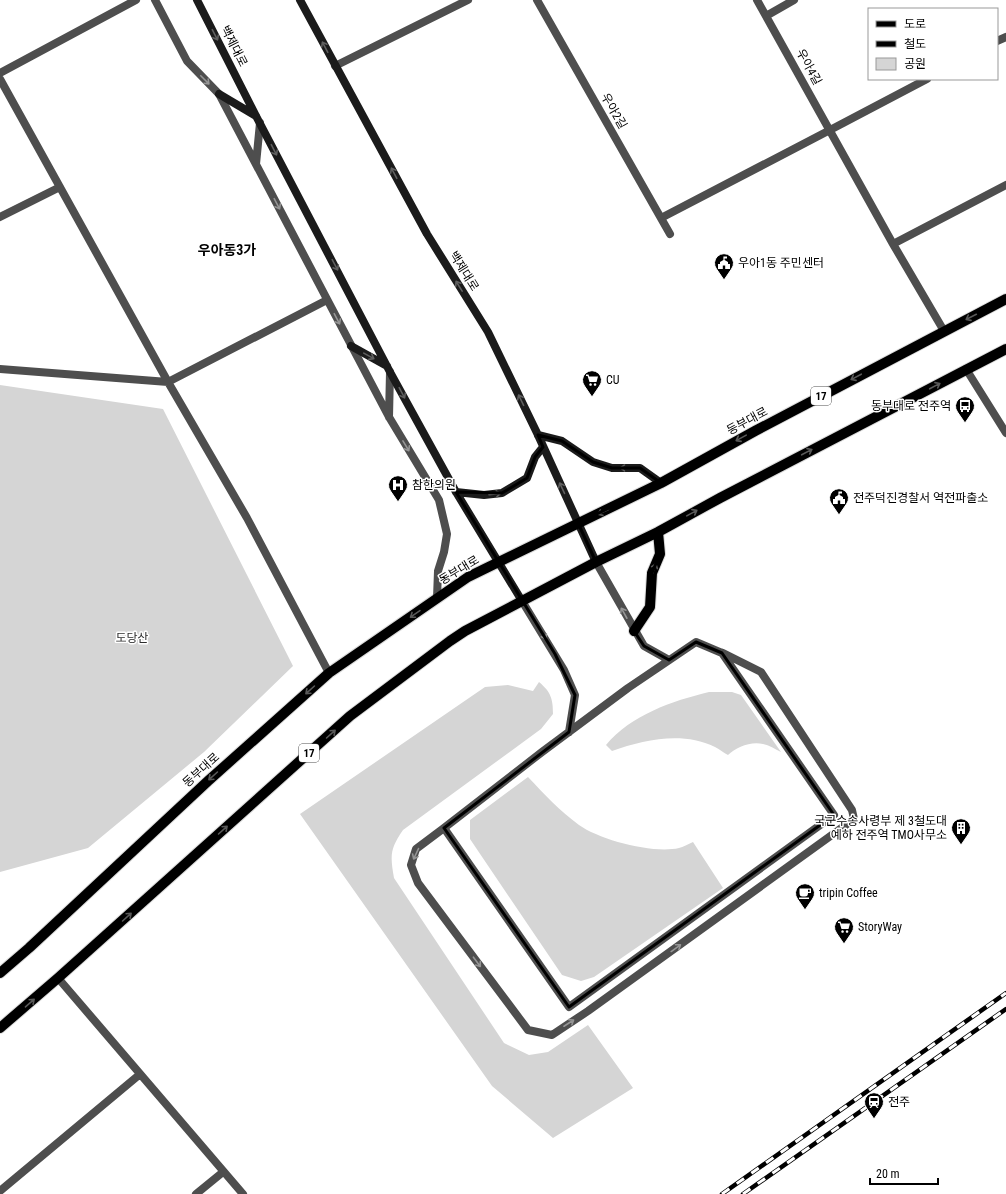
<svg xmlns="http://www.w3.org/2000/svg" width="1006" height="1194" viewBox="0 0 1006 1194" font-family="'Roboto Condensed','Noto Sans KR',sans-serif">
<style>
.green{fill:#d5d5d5}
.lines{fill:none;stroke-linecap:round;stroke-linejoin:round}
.primary-casing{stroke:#dbdbdb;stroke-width:12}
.street{stroke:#4e4e4e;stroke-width:8}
.secondary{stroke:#1b1b1b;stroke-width:8}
.primary{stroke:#000;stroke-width:10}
.rail-casing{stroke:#000;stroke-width:4.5}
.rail{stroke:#fff;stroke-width:3;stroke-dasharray:9;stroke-linecap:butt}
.oneway{stroke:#5f5f5f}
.oneway2{stroke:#959595}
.oneway3{stroke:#595959}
.marked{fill:none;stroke:#000;stroke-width:3;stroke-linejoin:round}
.labels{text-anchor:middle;stroke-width:3;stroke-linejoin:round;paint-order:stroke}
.shield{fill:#fff;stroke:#4c4c4c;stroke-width:1}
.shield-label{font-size:11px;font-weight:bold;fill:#000}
.street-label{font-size:12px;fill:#000;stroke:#fff}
.poi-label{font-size:12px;fill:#000;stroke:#fff;text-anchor:start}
.park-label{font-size:12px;fill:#2c2c2c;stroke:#fff}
.quarter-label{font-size:14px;font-weight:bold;fill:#000;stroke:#fff}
</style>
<rect width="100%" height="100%" fill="#fff"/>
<path class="green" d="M0,385L163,409L293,666L204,752L88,848L0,872Z
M539,682C551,692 553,699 553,714L541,729L403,830C390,849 390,855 394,878L504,1043L529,1055L548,1052L588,1025L633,1088L553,1138L492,1086L300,814L485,687L508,685L533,691Z
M709,692H732L741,695L781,752C775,749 769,745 763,744C751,741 736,747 728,755C724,753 719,749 715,747C682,731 644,740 612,751L606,745C631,715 672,701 709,692Z
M528,777C544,794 560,811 579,825C600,840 653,854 679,848C683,847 688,844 693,842L723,888L594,977L581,981L562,975L470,839V820Z"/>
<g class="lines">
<defs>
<path id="primary" d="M634,631L650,607L652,573L660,554L658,532
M0,973L29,948L208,781L329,673L468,577L661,483L755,431L1006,299
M0,1028L58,978L350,716L450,641L465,631L596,562L658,532L720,498L1006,349"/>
</defs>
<use href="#primary" class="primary-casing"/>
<path class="street" d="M155,0L187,61L219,94L389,417L439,500L447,534L444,552L438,571L437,598
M537,0L670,234
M757,0L893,244L944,331
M766,16L794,0
M997,41L1006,37
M335,66L468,0
M0,73L136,0
M0,79L168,382L247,518L329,673
M256,164L260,123
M0,217L60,187
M661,218L830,130L927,79
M893,244L1006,185
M0,369L168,382L327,300
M966,369L1006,433
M389,417L390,372
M596,562L644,646L669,660
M522,601L564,670L575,695L569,732
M696,642L722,653L834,815L569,1007L444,828L542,752L628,688Z
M444,828L416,849L411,865L418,883L528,1030L552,1035L588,1011L854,819L852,810L761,672L723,653
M58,978L243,1194
M0,1191L139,1075
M196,1194L223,1172"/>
<path class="secondary" d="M197,0L256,116L390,372L456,492L522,601
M300,0L427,234L488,332L538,435L596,562
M219,94L256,116
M351,346L387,366
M538,435L562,441L593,462L612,468H640L661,483
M456,492L484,495L502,493L527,478L535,457L543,447"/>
<use href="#primary" class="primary"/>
<defs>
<path id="rail" d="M722,1194L1006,993
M743,1194L1006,1009"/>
</defs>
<use href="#rail" class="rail-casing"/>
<use href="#rail" class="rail"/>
</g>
<defs><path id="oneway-shaft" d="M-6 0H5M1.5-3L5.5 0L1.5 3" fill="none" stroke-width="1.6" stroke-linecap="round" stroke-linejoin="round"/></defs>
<g class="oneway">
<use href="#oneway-shaft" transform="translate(215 35) rotate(63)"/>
<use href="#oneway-shaft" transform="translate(325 47) rotate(-118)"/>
<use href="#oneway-shaft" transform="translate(274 150) rotate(63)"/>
<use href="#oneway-shaft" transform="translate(394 173) rotate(-118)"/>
<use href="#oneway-shaft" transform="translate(335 265) rotate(62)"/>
<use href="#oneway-shaft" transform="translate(459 286) rotate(-122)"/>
<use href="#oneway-shaft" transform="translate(369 356) rotate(29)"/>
<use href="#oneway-shaft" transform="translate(402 393) rotate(62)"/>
<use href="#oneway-shaft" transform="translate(521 400) rotate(-116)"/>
<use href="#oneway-shaft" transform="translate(626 468) rotate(-179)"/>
<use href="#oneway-shaft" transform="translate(562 488) rotate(-115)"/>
<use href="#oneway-shaft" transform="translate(495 494) rotate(-6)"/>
</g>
<g class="oneway2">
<use href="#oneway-shaft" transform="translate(205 80) rotate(45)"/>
<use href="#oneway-shaft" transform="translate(277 204) rotate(62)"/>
<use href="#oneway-shaft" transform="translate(337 319) rotate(62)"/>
<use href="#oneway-shaft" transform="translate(406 446) rotate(59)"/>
<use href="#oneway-shaft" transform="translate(624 613) rotate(-119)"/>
<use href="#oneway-shaft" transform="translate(543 634) rotate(58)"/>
<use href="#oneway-shaft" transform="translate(416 854) rotate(115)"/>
<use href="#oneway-shaft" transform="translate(676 948) rotate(-36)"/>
<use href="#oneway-shaft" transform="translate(477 962) rotate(53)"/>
<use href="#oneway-shaft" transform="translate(569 1023) rotate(-33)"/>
</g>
<g class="oneway3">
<use href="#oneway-shaft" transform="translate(971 317) rotate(153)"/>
<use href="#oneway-shaft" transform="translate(856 377) rotate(152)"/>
<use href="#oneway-shaft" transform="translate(935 386) rotate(-28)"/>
<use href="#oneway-shaft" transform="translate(741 438) rotate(151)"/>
<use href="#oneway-shaft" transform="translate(807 452) rotate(-28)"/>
<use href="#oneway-shaft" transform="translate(603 512) rotate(155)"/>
<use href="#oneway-shaft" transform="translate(692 513) rotate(-29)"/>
<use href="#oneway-shaft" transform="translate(654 569) rotate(-71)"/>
<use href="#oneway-shaft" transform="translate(415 614) rotate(145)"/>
<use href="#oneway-shaft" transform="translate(310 690) rotate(138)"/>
<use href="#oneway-shaft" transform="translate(331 734) rotate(-42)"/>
<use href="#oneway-shaft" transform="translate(213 776) rotate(138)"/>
<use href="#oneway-shaft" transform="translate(223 830) rotate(-42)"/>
<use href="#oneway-shaft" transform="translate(127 917) rotate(-42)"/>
<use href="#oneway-shaft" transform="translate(30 1003) rotate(-41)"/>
</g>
<path class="marked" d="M538,435L562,441L593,462L612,468H640L661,483L578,523L596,562L658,532L660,554L652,573L650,607L634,631L644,646L669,660L696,642L722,653L834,815L569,1007L444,828L569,732L575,695L555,654L456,492L502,493L527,478L535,457L543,447Z"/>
<defs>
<symbol id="civic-pin" viewBox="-11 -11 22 30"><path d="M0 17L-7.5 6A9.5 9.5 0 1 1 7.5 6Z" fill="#000" stroke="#fff"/><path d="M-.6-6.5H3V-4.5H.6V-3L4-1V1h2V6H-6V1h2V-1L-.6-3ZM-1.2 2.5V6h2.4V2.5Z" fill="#fff"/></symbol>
<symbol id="supermarket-pin" viewBox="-11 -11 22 30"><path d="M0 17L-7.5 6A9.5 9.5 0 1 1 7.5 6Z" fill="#000" stroke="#fff"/><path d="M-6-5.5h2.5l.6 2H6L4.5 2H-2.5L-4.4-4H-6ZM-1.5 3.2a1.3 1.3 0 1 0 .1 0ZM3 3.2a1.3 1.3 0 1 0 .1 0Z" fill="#fff"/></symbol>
<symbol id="bus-pin" viewBox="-11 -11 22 30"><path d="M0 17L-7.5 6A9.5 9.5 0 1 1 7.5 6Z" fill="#000" stroke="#fff"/><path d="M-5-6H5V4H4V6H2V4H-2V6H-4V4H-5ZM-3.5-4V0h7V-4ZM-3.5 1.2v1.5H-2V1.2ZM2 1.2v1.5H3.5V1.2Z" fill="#fff"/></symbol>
<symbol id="hospital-pin" viewBox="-11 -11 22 30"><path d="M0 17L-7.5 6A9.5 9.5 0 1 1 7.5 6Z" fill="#000" stroke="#fff"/><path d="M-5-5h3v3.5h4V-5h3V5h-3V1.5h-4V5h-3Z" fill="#fff"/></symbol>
<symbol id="building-pin" viewBox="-11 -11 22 30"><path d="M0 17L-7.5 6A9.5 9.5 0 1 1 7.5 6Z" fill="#000" stroke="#fff"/><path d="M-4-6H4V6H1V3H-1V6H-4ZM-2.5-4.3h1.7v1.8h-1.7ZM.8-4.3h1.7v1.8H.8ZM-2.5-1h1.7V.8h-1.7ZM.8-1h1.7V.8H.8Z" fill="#fff"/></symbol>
<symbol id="cafe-pin" viewBox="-11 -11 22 30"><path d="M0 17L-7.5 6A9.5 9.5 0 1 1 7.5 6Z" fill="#000" stroke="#fff"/><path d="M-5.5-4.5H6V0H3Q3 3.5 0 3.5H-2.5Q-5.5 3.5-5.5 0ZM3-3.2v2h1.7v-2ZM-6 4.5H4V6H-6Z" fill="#fff"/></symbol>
<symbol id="station-pin" viewBox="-11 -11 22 30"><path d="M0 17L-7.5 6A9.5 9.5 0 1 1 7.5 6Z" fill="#000" stroke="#fff"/><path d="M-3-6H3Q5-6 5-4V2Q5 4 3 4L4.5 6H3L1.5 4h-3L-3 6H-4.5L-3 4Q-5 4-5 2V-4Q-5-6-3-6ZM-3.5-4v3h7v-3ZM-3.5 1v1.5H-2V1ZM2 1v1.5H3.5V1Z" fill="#fff"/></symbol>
</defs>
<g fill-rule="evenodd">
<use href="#civic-pin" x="713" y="252" width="22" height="30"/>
<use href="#supermarket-pin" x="581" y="369" width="22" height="30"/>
<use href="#bus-pin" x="954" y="395" width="22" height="30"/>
<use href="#hospital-pin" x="387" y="474" width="22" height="30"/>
<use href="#civic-pin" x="828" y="487" width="22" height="30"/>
<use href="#building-pin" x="950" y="817" width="22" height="30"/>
<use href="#cafe-pin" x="794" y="882" width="22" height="30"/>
<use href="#supermarket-pin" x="833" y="916" width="22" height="30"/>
<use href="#station-pin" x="863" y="1091" width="22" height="30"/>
</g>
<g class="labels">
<g class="shield">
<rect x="811" y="387" width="20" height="18" rx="3"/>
<rect x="299" y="744" width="20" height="18" rx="3"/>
</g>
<g class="shield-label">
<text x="821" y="400">17</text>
<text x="309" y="757">17</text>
</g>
<g class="street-label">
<text transform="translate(234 46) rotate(63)" y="4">백제대로</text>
<text transform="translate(809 67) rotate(61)" y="4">우아4길</text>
<text transform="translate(614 111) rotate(60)" y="4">우아2길</text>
<text transform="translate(464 271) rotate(58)" y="4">백제대로</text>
<text transform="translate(747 421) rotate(-28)" y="4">동부대로</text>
<text transform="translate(459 570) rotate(-31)" y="4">동부대로</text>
<text transform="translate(201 770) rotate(-42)" y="4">동부대로</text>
</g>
<g class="poi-label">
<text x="738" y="267">우아1동 주민센터</text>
<text x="606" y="384">CU</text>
<text x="951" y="410" text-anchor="end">동부대로 전주역</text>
<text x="412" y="489">참한의원</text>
<text x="853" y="502">전주덕진경찰서 역전파출소</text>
<text x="947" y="825" text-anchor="end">국군수송사령부 제 3철도대<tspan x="947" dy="14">예하 전주역 TMO사무소</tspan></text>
<text x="819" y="897">tripin Coffee</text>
<text x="858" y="931">StoryWay</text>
<text x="888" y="1106">전주</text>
</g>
<g class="park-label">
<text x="132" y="642">도당산</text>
</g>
<g class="quarter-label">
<text x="227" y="255">우아동3가</text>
</g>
</g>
<rect x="868" y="8" width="130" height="72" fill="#ffffff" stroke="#999999"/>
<rect x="876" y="21" width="20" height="6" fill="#000000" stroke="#999999"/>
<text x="904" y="28" font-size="12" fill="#000000">도로</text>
<rect x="876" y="41" width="20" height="6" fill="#000000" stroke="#999999"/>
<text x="904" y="48" font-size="12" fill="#000000">철도</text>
<rect x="876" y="58" width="20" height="12" fill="#d5d5d5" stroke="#999999"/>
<text x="904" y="68" font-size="12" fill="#000000">공원</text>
<path d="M870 1178v6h68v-6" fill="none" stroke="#000000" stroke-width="2"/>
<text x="876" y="1178" font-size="12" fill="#000000" stroke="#ffffff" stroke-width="3" paint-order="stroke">20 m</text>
</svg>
